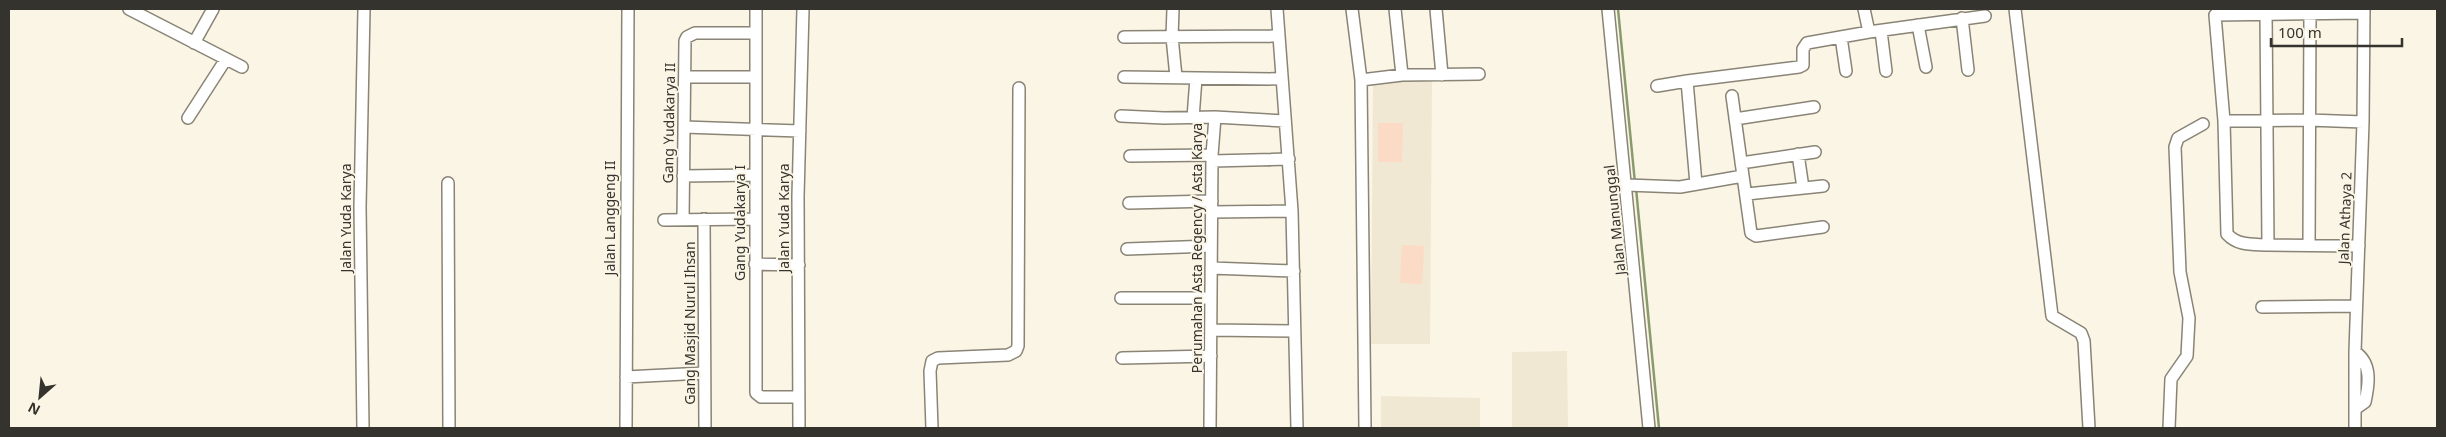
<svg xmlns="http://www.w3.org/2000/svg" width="2446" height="437" viewBox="0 0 2446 437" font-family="'Noto Sans',sans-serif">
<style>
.built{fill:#f0e8d2}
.green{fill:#fbdac6}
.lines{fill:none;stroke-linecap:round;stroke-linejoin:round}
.stream{stroke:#899b6c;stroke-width:2.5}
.minor-casing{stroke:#898476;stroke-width:14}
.minor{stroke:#fff;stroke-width:11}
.labels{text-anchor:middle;stroke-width:4;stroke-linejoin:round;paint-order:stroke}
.street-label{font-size:14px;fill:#35332d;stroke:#fbf5e6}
</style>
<rect width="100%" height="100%" fill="#fbf5e6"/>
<path class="built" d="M1373,80L1432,81L1430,344H1371Z
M1567,351L1568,428H1512V352Z
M1381,396L1480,398V428H1381Z"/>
<path class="green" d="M1378,123H1403L1402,162H1378Z
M1402,245L1424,246L1422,284L1400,283Z"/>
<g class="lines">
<path class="stream" d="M1618,9L1635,183
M1636,188L1659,428"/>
<defs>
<path id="minor" d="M129,9L242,67
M756,9V393L761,397H799
M1173,9L1172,37L1176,77
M1277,9L1292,211L1297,428
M1352,9L1361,80L1402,75L1479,74
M1395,9L1402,75
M1436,9L1442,75
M1608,9L1649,428
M1864,9L1869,32
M2015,9L2052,316L2081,333L2084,341L2089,428
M2266,14L2268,245L2359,246
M1962,18L1968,70
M1918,25L1926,67
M1881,31L1886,71
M1124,37L1279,36
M1841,37L1846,71
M194,43L213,9
M685,77H756
M1124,77L1281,79
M1361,80L1365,428
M1687,81L1799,67L1803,65V49L1807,43L1869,32L1985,16
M1657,86L1687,81L1696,184
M1121,116L1164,118L1215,117L1212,155L1210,428
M1215,117L1285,121
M188,118L226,59
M1193,118L1196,78
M1735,119L1814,107
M2224,121L2227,234C2238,246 2252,244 2268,245
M2363,122L2309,120L2224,121L2215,15L2363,13
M684,127L800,131
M1798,154L1803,188
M1130,156L1212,155
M1212,161L1289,159
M1741,163L1815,152
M683,176L755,175
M1743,176L1751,233L1756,236L1823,227
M448,183L449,428
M1627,185L1680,187L1743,176L1732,96
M1747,194L1823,186
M1129,203L1212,201
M1212,212L1292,211
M704,219L705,428
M664,220L756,219
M683,220L685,41L687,37L695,33H756
M2309,245L2310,9
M1127,249L1211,246
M755,264L799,265
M1211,268L1294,271
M1121,298H1210
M2262,307L2356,306
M1211,330L1294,331
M1122,358L1211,356
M626,377L704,373
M2355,409L2365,402C2369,384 2372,363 2355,352
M363,428L360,207L364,9
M626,428L628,9
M799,428L798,196L803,9
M932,428L930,371L932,361L938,358L1008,355L1016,351L1018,346L1019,88
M2169,428L2171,379L2187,356L2189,318L2180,272L2175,147L2178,138L2203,124
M2355,428V352L2363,122L2364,9"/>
</defs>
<use href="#minor" class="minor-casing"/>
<use href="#minor" class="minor"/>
</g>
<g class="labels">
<g class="street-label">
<text transform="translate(669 123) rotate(-89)" y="5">Gang Yudakarya II</text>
<text transform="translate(346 218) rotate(-90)" y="5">Jalan Yuda Karya</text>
<text transform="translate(610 218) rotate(-90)" y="5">Jalan Langgeng II</text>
<text transform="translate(784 218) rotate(-90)" y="5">Jalan Yuda Karya</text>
<text transform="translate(2345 218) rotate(-88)" y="5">Jalan Athaya 2</text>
<text transform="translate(1615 220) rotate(-96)" y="5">Jalan Manunggal</text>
<text transform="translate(740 223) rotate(-90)" y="5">Gang Yudakarya I</text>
<text transform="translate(1197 248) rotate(-90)" y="5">Perumahan Asta Regency / Asta Karya</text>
<text transform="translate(690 323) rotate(-90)" y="5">Gang Masjid Nurul Ihsan</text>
</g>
</g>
<rect width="2446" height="437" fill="none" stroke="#35332d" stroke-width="20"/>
<g transform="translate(40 397) rotate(207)" stroke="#fbf5e6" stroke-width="4" paint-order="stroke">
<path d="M0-4L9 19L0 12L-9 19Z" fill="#35332d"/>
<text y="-8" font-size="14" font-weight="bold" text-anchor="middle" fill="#35332d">N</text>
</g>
<path d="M2271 38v8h131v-8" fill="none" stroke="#35332d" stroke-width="2.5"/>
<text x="2278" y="38" font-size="15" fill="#35332d" stroke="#fbf5e6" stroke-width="4" paint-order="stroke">100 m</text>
</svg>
